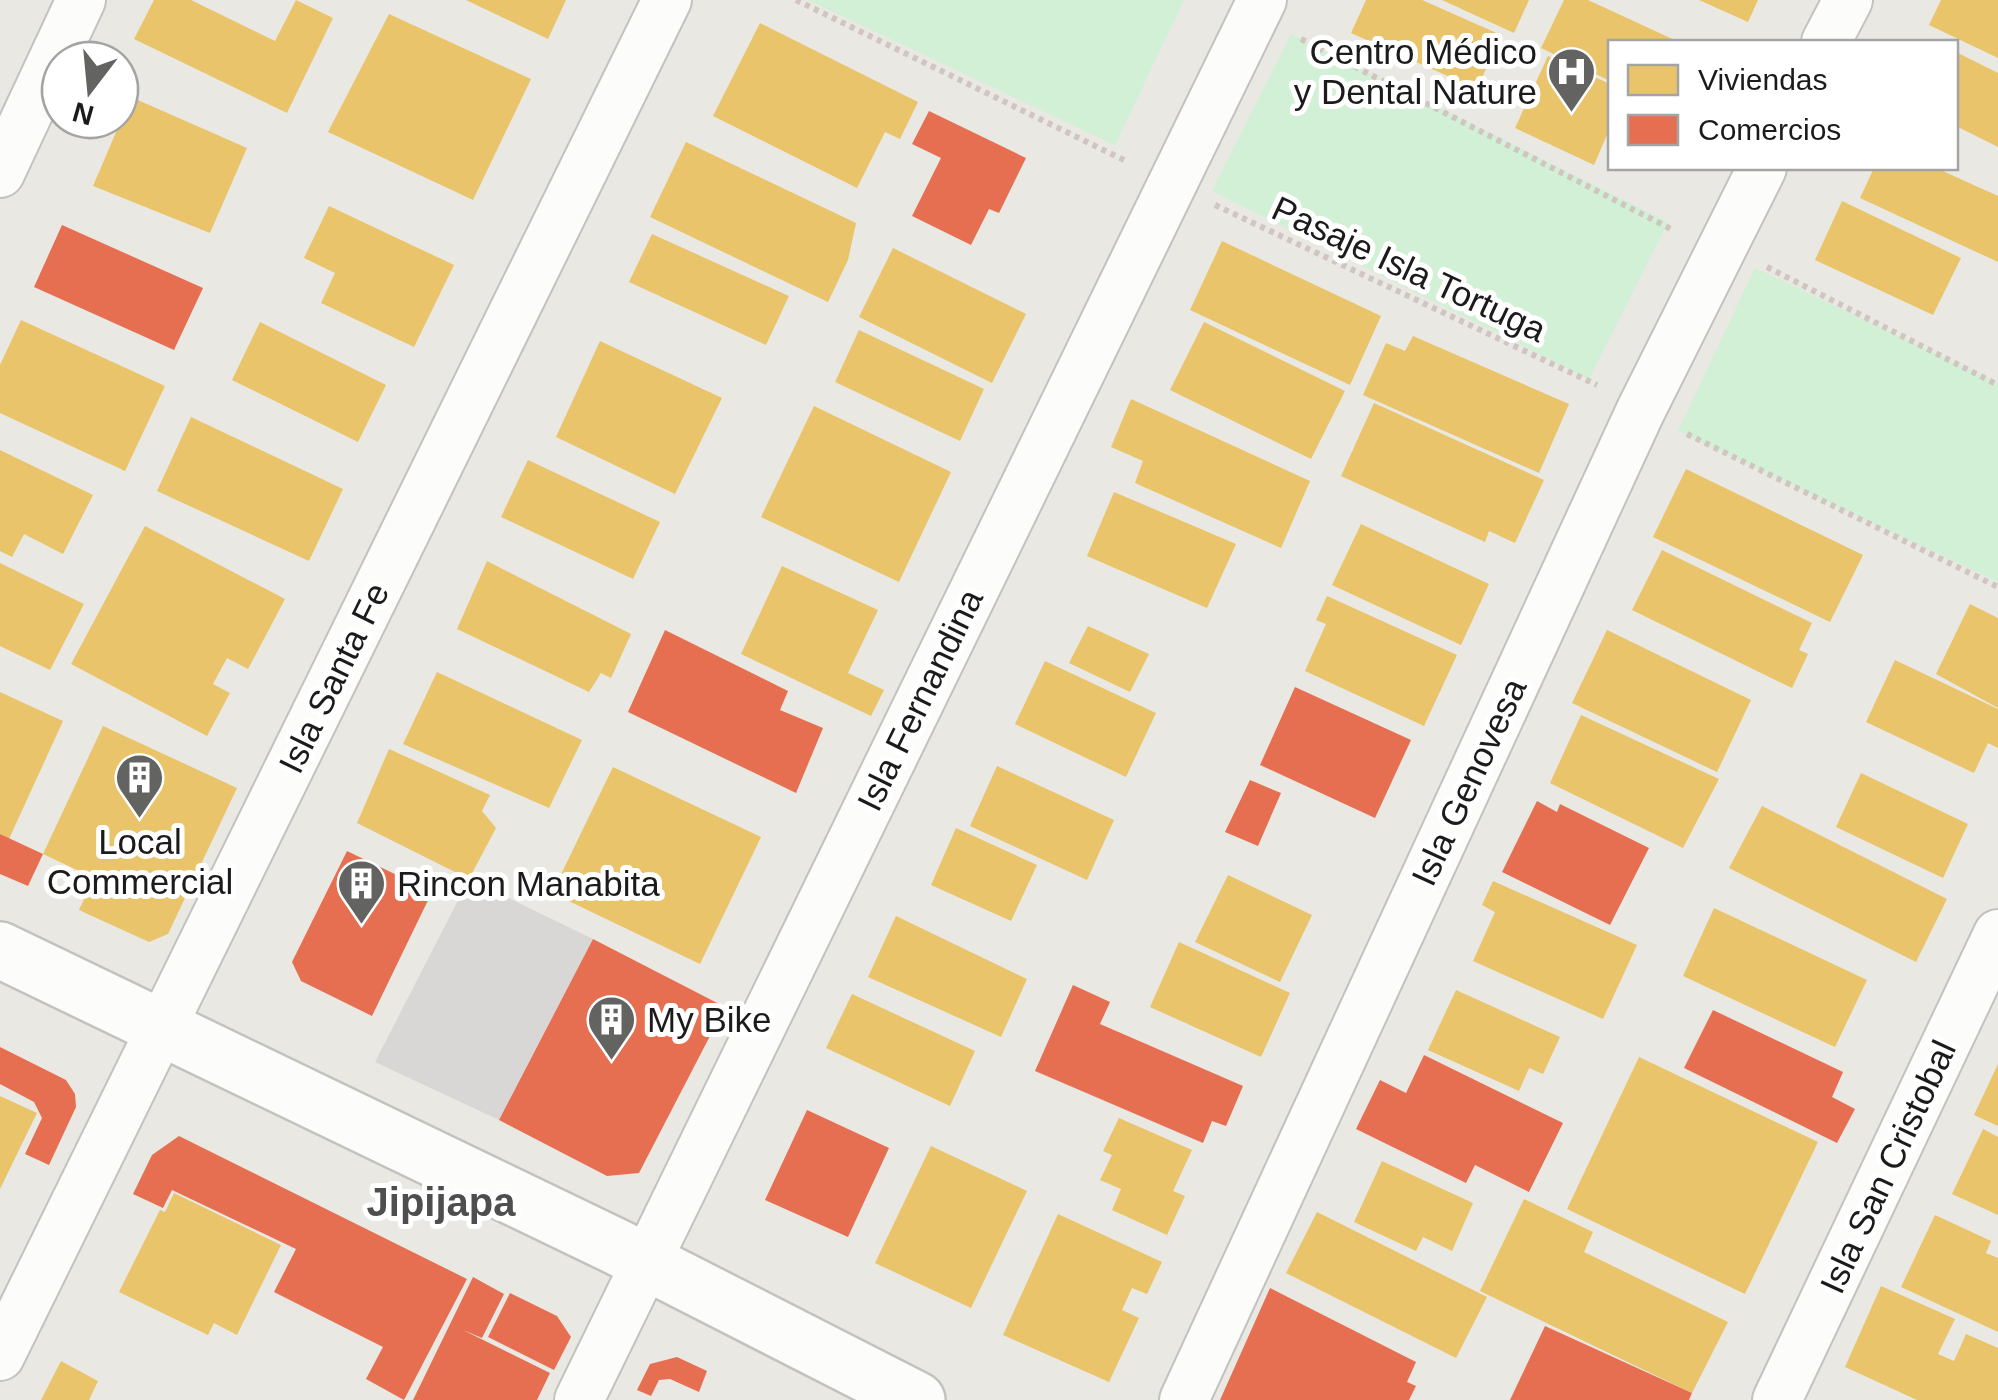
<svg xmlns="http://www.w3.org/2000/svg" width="1998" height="1400" viewBox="0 0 1998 1400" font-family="Helvetica,sans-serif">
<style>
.residential{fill:#d8d7d5}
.park{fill:#d1f0d5}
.homes{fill:#e9c46a}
.shops{fill:#e76f51}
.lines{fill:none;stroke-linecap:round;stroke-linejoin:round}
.minor-casing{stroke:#c2c2bf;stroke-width:52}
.tertiary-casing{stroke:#c2c2bf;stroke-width:60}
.path{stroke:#d1c5c1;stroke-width:6;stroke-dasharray:5 5;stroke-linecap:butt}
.minor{stroke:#fcfcfb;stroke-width:48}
.tertiary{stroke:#fcfcfb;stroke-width:55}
.labels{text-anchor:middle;stroke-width:10;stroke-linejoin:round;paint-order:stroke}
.poi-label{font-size:35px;fill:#1b1b1b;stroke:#fff;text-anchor:start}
.street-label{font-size:35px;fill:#1b1b1b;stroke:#fff}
.quarter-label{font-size:40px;font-weight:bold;fill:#4e4e4e;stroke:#fff}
</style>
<rect width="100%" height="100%" fill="#e9e8e3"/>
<path class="residential" d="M469,879L593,939L499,1120L375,1062Z"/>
<path class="park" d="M808,0H1184L1115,145Z
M1291,34L1668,222L1589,379L1212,191Z
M1755,268L1998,383V582L1678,431Z"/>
<path class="homes" d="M154,0H191L275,41L296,0L333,18L287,113L134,39Z
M466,0H566L548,39Z
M1366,0H1422L1501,35L1477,89L1351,33Z
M1442,0H1529L1514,33Z
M1564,0H1588L1679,42H1610V81L1541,48Z
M1699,0H1758L1748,22Z
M1941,0H1998V58L1929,25Z
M389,14L531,79L473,200L328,132Z
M760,23L918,102L900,139L885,132L857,188L713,116Z
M1956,52L1998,73V147L1956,126Z
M1548,56L1610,84V128L1594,165L1515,128Z
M131,97L247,148L210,233L93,186Z
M686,142L856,223L848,260L828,302L650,217Z
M1874,168H1936L1998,196V262L1860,198Z
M1842,201L1961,258L1933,315L1815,260Z
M329,206L454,265L414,347L321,303L335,273L304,258Z
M652,234L789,296L766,345L629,282Z
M1222,241L1381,316L1350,385L1190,310Z
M893,248L1026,314L992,383L859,317Z
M21,320L165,386L125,471L0,413V365Z
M260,322L386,385L358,442L232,380Z
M1204,322L1345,391L1311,459L1170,390Z
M859,330L984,389L960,441L835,382Z
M1413,336L1569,404L1539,473L1363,395L1386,343L1405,351Z
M600,341L722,398L675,494L556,437Z
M1131,399L1310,481L1281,548L1135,483L1143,461L1111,447Z
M1374,403L1544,480L1515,543L1489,531L1485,542L1341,476Z
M814,406L951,472L899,582L761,517Z
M191,417L343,489L309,561L157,491Z
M0,450L93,495L63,554L24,534L12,557L0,551Z
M528,460L660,522L633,579L501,517Z
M1686,469L1863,555L1830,622L1653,537Z
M1114,492L1236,544L1207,608L1087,556Z
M1361,524L1489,584L1461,645L1332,585Z
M145,526L285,599L248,669L227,658L213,684L230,693L207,736L71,664Z
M1662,550L1812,623L1799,650L1808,654L1792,688L1632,610Z
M487,561L631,634L611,678L601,673L589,692L457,629Z
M0,563L84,604L50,670L0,646Z
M782,566L878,610L848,673L884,690L871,716L741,654Z
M1327,596L1457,655L1424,726L1305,671L1326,624L1316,620Z
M1970,604L1998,618V708L1936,674Z
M1088,626L1149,654L1130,692L1069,663Z
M1607,630L1751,700L1717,772L1572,703Z
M1895,660L1998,709V748L1988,743L1974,773L1866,722Z
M1045,661L1156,713L1126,777L1015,724Z
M437,672L582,740L549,808L403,744Z
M0,692L63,721L9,839L0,834Z
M1581,715L1719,779L1683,848L1550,783Z
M103,726L237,788L168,934L149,942L79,910L94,878L43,854Z
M389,749L490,795L482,811L496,828L469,879L357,823Z
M997,766L1114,820L1087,880L970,826Z
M613,767L761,837L700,964L552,893Z
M1861,773L1968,824L1943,878L1836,827Z
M1762,806L1947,899L1916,962L1729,868Z
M956,828L1037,865L1011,921L931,885Z
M1228,875L1312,915L1280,982L1195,942Z
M1493,881L1637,945L1603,1019L1473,961L1495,912L1482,905Z
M1714,908L1867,980L1835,1047L1683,976Z
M896,916L1027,979L1001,1037L868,977Z
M1179,942L1290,993L1261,1057L1150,1007Z
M1456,990L1560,1037L1543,1074L1529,1068L1519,1091L1428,1050Z
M852,994L975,1051L950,1106L826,1048Z
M1639,1057L1818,1142L1745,1294L1567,1209Z
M1998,1064V1126L1974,1115Z
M0,1096L37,1113L0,1189Z
M1119,1118L1192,1150L1173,1191L1185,1196L1167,1235L1112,1210L1121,1189L1100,1180L1112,1155L1103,1151Z
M1983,1129L1998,1137V1215L1952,1194Z
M931,1146L1027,1191L971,1308L875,1263Z
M1382,1161L1473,1203L1452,1251L1423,1237L1416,1251L1354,1222Z
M174,1193L281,1245L237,1335L214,1323L208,1335L119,1292L160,1210L165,1212Z
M1524,1199L1593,1232L1584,1252L1728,1322L1692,1393L1480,1291Z
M1317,1212L1487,1297L1456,1358L1286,1273Z
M1058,1214L1162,1262L1147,1294L1132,1288L1122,1310L1139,1318L1109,1382L1003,1335Z
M1935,1215L1991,1241L1986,1253L1998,1258V1332L1901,1287Z
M1881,1286L1955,1319L1938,1354L1954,1361L1966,1334L1998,1348V1400H1917L1845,1367Z
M61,1361L98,1381L89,1400H41Z"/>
<path class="shops" d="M929,111L1026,158L999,213L989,209L971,245L912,216L941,158L912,144Z
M62,225L203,288L174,350L34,287Z
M665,630L788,691L780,710L823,728L796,793L628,712Z
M1295,687L1411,740L1375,818L1260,765Z
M1250,780L1281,793L1258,846L1225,832Z
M1537,801L1557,812L1560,804L1649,848L1610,925L1502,872Z
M0,834L43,854L28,886L0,874Z
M347,851L432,892L372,1016L301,981L292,962Z
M593,939L725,1007L639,1173L607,1176L499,1120Z
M1073,985L1110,1002L1100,1024L1243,1086L1226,1126L1212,1121L1203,1143L1035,1071Z
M1713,1010L1843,1072L1832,1097L1855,1109L1837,1143L1684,1068Z
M0,1047L66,1080L75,1094L76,1107L49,1165L25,1154L42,1118L34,1102L0,1084Z
M1424,1055L1563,1123L1529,1192L1475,1165L1466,1183L1356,1129L1380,1080L1406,1093Z
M807,1110L889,1148L848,1237L765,1200Z
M179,1136L467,1279L404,1400L366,1379L383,1347L274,1292L296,1249L172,1190L163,1208L133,1194L152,1155Z
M473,1277L504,1294L482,1338L463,1330L550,1373L537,1400H413Z
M1270,1288L1416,1362L1407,1382L1416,1386L1409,1400H1220Z
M510,1293L557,1316L571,1337L554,1370L488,1337Z
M1545,1326L1692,1393L1689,1400H1510Z
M677,1357L707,1371L699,1392L670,1379L659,1380L651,1396L637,1390L650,1364Z"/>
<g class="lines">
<defs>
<path id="minor" d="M1826,42L1848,0
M0,173L81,0
M0,1356L667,0
M579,1400L1262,0
M1184,1400L1640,412L1762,168
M1777,1400L1998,934"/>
<path id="tertiary" d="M0,950L617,1247L917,1400"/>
</defs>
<use href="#minor" class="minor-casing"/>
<use href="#tertiary" class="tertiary-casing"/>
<path class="path" d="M796,0L1128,162
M1301,39L1673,230
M1215,205L1597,385
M1767,267L1998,385
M1687,434L1998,587"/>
<use href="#minor" class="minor"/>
<use href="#tertiary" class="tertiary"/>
</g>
<defs>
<symbol id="hospital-pin" viewBox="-11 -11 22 30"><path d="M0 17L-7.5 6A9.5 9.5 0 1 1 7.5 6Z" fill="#636361" stroke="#fff"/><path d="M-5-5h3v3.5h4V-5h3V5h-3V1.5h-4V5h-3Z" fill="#fff"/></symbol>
<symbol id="building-pin" viewBox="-11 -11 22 30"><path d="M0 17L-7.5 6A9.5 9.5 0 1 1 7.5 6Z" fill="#636361" stroke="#fff"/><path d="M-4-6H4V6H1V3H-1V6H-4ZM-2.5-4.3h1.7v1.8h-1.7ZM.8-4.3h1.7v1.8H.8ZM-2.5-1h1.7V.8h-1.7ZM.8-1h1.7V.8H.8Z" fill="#fff"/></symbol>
</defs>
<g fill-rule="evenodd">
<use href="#hospital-pin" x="1544" y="44" width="55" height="75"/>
<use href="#building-pin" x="112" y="750" width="55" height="75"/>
<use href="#building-pin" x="334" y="856" width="55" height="75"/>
<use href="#building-pin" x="584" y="992" width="55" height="75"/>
</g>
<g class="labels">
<g class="poi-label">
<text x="1537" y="64" text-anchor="end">Centro Médico<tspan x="1537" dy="40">y Dental Nature</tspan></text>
<text x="140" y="854" text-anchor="middle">Local<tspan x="140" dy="40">Commercial</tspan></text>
<text x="397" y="896">Rincon Manabita</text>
<text x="647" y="1032">My Bike</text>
</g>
<g class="street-label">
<text transform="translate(1409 269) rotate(25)" y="12">Pasaje Isla Tortuga</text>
<text transform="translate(334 678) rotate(-64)" y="12">Isla Santa Fe</text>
<text transform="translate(920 700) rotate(-64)" y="12">Isla Fernandina</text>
<text transform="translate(1469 782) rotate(-65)" y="12">Isla Genovesa</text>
<text transform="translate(1888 1167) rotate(-65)" y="12">Isla San Cristobal</text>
</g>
<g class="quarter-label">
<text x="441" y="1216">Jipijapa</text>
</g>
</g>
<rect x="1608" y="40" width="350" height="130" fill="#ffffff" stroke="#a4a4a4" stroke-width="2.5"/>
<rect x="1628" y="65" width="50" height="30" fill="#e9c46a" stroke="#a4a4a4" stroke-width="2.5"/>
<text x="1698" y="90" font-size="30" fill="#1b1b1b">Viviendas</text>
<rect x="1628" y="115" width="50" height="30" fill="#e76f51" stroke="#a4a4a4" stroke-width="2.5"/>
<text x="1698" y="140" font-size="30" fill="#1b1b1b">Comercios</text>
<g transform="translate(90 90) rotate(196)"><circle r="48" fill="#ffffff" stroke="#a4a4a4" stroke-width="2.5"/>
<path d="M0-8L18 38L0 25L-18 38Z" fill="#636361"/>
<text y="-15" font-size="28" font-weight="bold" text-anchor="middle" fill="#1b1b1b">N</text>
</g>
</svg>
